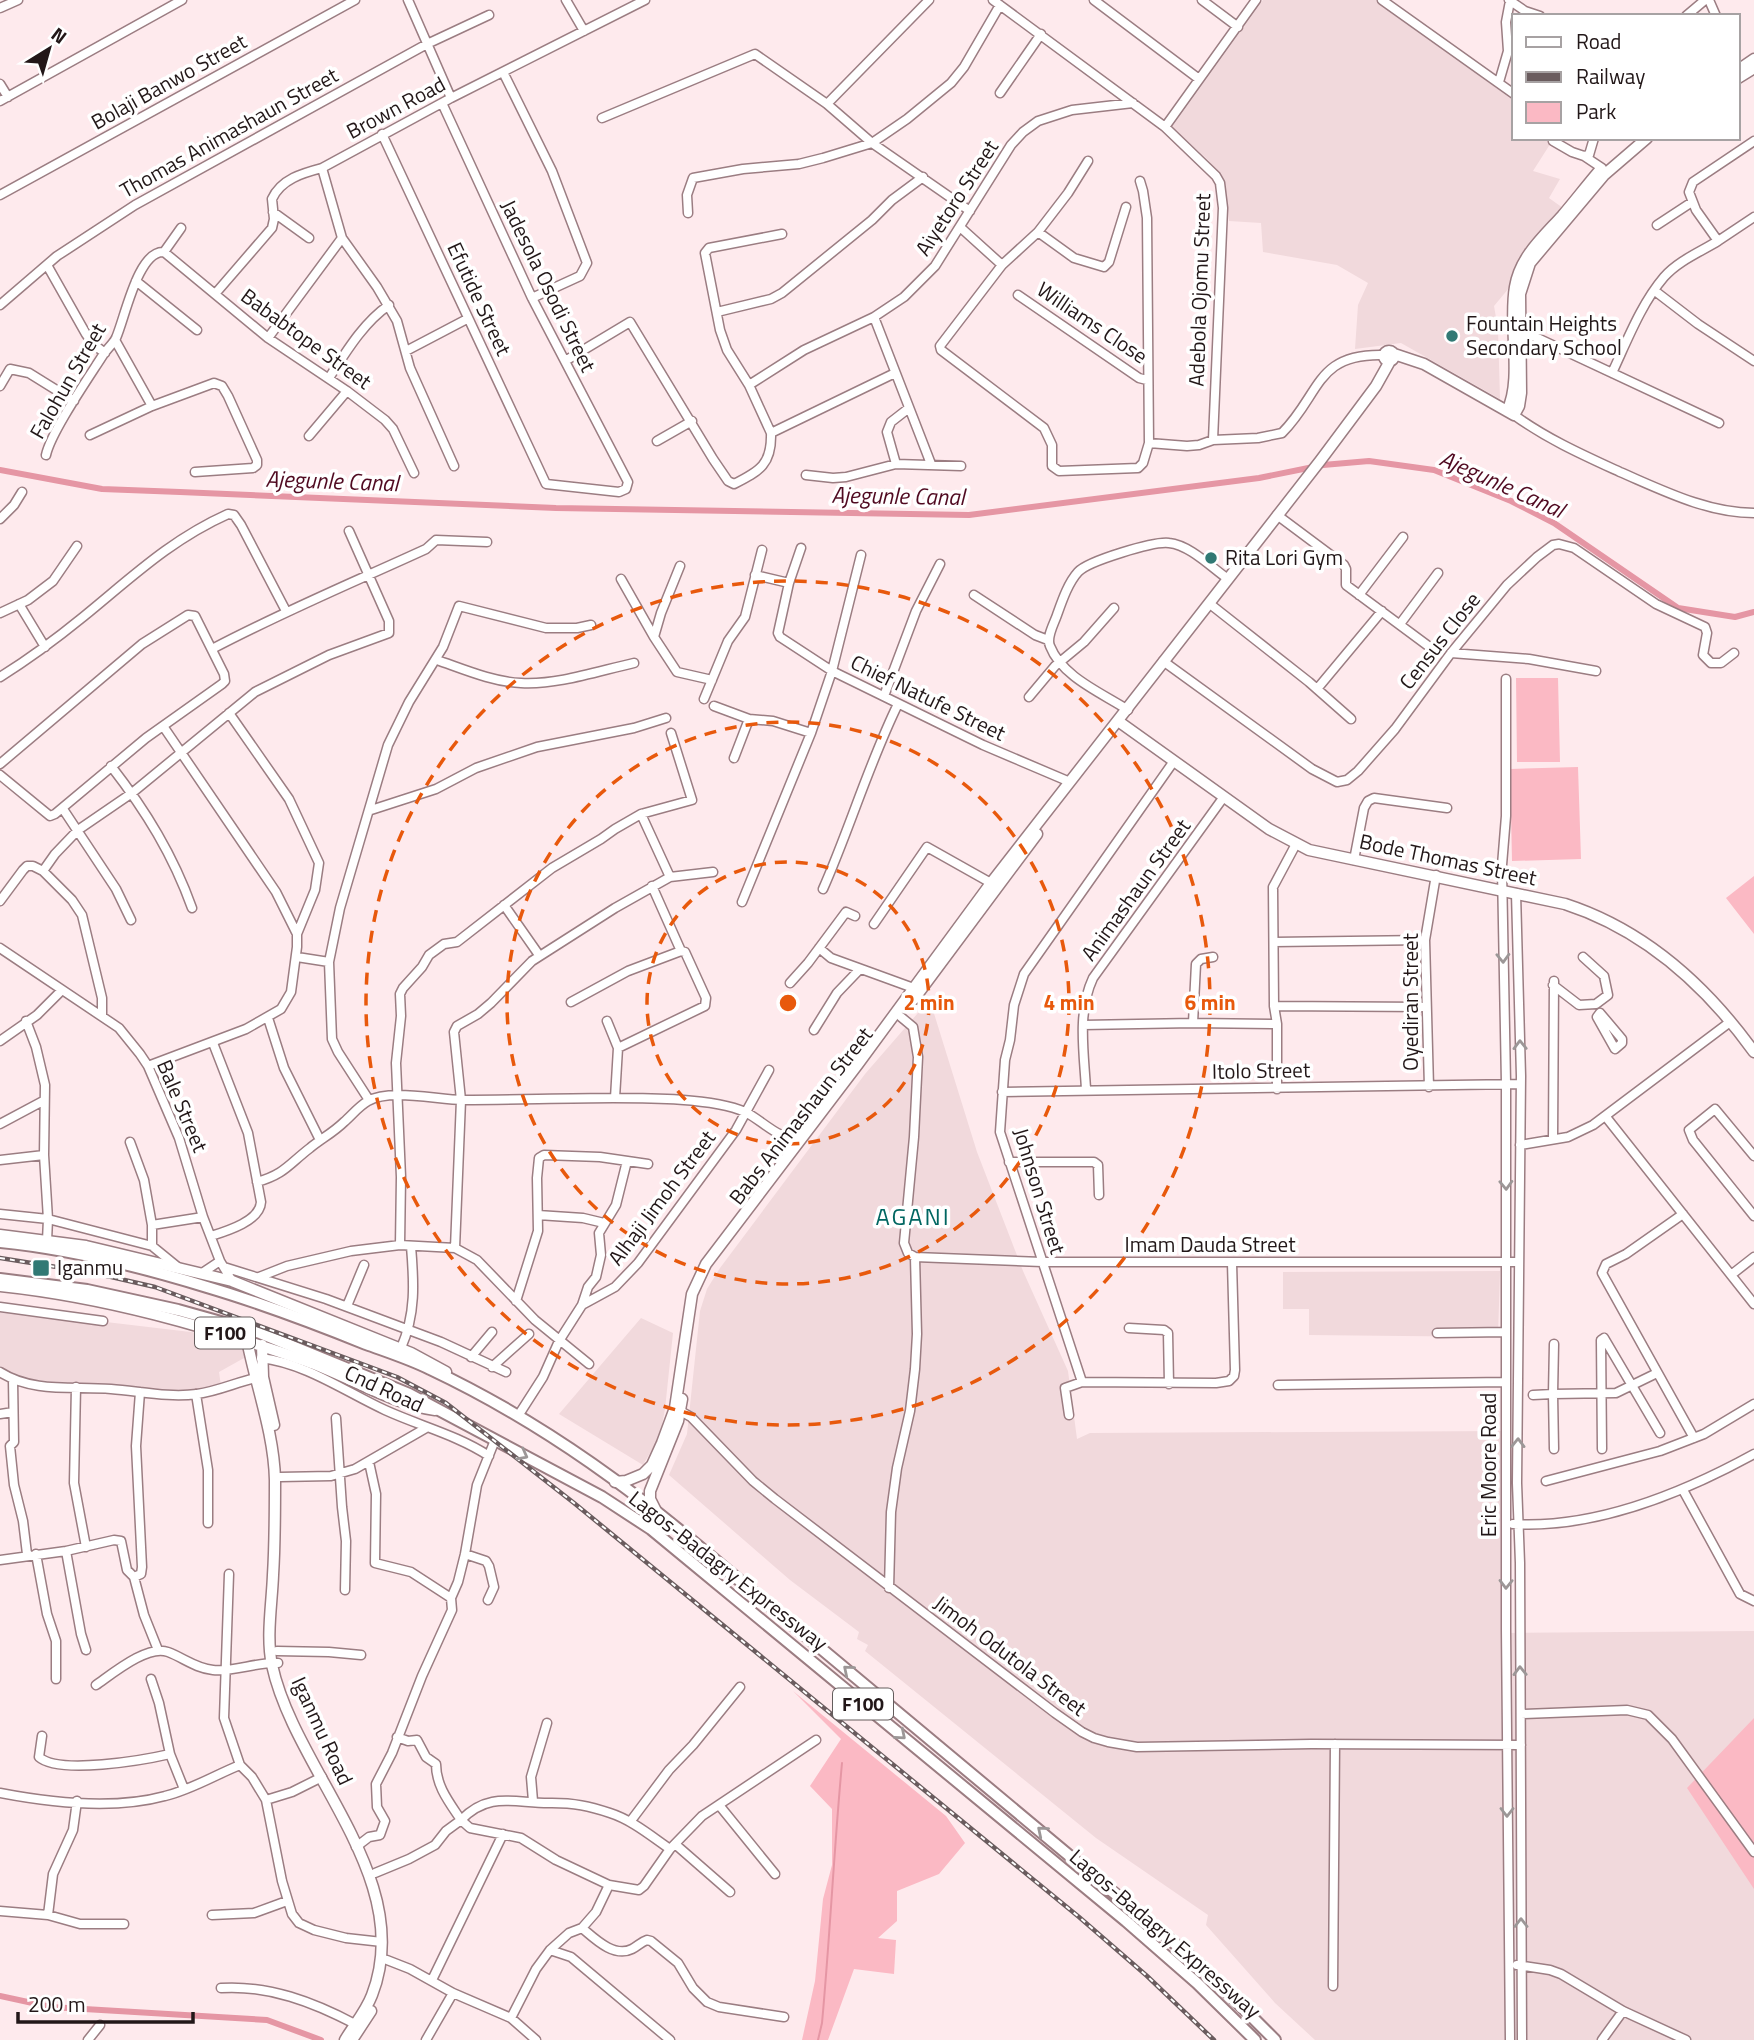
<svg xmlns="http://www.w3.org/2000/svg" width="1754" height="2040" viewBox="0 0 1754 2040" font-family="'Titillium Web',sans-serif">
<style>
.built{fill:#f1d9dc}
.green{fill:#fbb9c4}
.lines{fill:none;stroke-linecap:round;stroke-linejoin:round}
.stream{stroke:#e596a4;stroke-width:2}
.canal{stroke:#e596a4;stroke-width:6}
.minor-casing{stroke:#9b7d82;stroke-width:11}
.major-casing{stroke:#9b7d82;stroke-width:13}
.highway-casing{stroke:#9b7d82;stroke-width:14}
.minor{stroke:#fff;stroke-width:8}
.major{stroke:#fff;stroke-width:10}
.highway{stroke:#fff;stroke-width:10}
.rail-casing{stroke:#6a5c5e;stroke-width:4.5}
.rail{stroke:#fff;stroke-width:2;stroke-dasharray:5;stroke-linecap:butt}
.oneway{stroke:#9c9797}
.ring{fill:none;stroke:#e8590c;stroke-width:3.5;stroke-dasharray:12 9}
.poi-dot{fill:#317974;stroke:#fff;stroke-width:2.5}
.labels{text-anchor:middle;stroke-width:7;stroke-linejoin:round;paint-order:stroke}
.shield{fill:#fff;stroke:#645d5d;stroke-width:2}
.shield-label{font-size:19px;font-weight:bold;fill:#221718}
.street-label{font-size:21px;fill:#221718;stroke:#fff}
.poi-label{font-size:21px;fill:#221718;stroke:#fff;text-anchor:start}
.water-label{font-size:23px;font-style:italic;fill:#500a21;stroke:#fff}
.quarter-label{font-size:24px;letter-spacing:2px;fill:#006661;stroke:#fff}
.centre{fill:#e8590c;stroke:#fff;stroke-width:3.5}
.ring-label{font-size:21px;text-anchor:middle;font-weight:bold;fill:#e8590c;stroke:#fff;stroke-width:7;stroke-linejoin:round;paint-order:stroke}
</style>
<rect width="100%" height="100%" fill="#feeaed"/>
<path class="built" d="M1263,0H1376L1514,101V138H1554L1533,171L1560,179L1549,198L1563,208L1525,249L1516,265L1509,288L1494,306L1498,329L1500,399L1401,343L1355,349L1358,305L1368,283L1337,265L1263,252L1261,223L1229,221L1225,181L1208,160L1172,127Z
M924,1006L932,1007L977,1152L1023,1271L1068,1371L1077,1439L1090,1433L1505,1431L1508,1633L1754,1631V2040H1315L1275,2003L1206,1925L1208,1915L1096,1838L865,1651L868,1645L857,1639L859,1632L790,1580L669,1475L687,1434L700,1311L707,1289L720,1268L865,1074Z
M1500,1271L1498,1337L1309,1335V1309H1283V1272Z
M0,1304L13,1311L199,1333L242,1343L253,1353L219,1372L221,1386L208,1390L163,1392L100,1387L62,1382L25,1381L0,1366Z
M641,1318L673,1333L665,1409L660,1436L643,1465L559,1414Z"/>
<path class="green" d="M1516,678H1558L1560,762H1517Z
M1578,767L1581,859L1512,861L1510,769Z
M1754,876V934L1726,898Z
M793,1691L946,1816L965,1843L939,1874L897,1891V1921L878,1938L896,1940L894,1974L854,1969L828,2040H802L815,1981L823,1899L832,1865V1809L810,1786L841,1739Z
M1754,1718V1889L1687,1788Z"/>
<g class="lines">
<path class="stream" d="M818,2040L822,2023C830,1936 834,1849 842,1763"/>
<path class="canal" d="M0,470L102,489L180,492L556,508L969,515L1259,478L1323,465L1369,461L1434,470L1511,501L1554,523L1678,608L1735,617L1754,612
M0,1996L51,2007L267,2020L321,2040"/>
<defs>
<path id="minor" d="M408,0L451,98
M566,0L584,31
M993,0L1165,127L1216,176L1220,183L1223,208L1213,440
M1094,0L1199,79
M1202,0L1238,27
M1382,0L1514,94
M1509,0L1525,11L1540,16
M1709,0L1716,16
M0,8L18,0
M1686,16L1705,0
M503,72L552,171L587,263L580,276L532,298
M1499,82L1508,51L1506,22L1510,1
M0,84L8,97
M1000,93L1041,34
M0,101L182,0
M827,104L929,0
M602,118L755,54L827,104L872,143L970,211
M1165,127L1256,0
M382,134L546,484L619,492L626,489L628,482L532,298L442,103
M1594,138L1589,155L1584,156L1602,168L1604,174
M1553,141L1572,152L1584,156
M1754,141L1693,182L1689,192L1696,210L1718,241L1754,217
M1088,161L1068,193L1038,232L1002,265L940,346L941,350L1044,428L1052,445V466L1059,471L1138,468L1143,463L1149,443L1147,218L1143,191L1140,181
M322,168L342,238L377,287L397,321L410,368L454,466
M0,195L355,0
M273,212L309,238
M688,213L687,195L693,178L743,169L799,164L823,158L872,143L907,119L951,83L964,67L1000,5
M1657,225L1692,202
M960,227L1002,265
M1038,232L1074,258L1104,267L1109,262L1126,207
M164,252L181,228
M47,265L86,334L93,344L105,353
M136,281L197,330
M1655,291L1698,324L1754,361
M215,294L272,228L274,219L272,199C281,179 303,173 322,168L451,98L645,0
M1018,295L1139,378L1147,380
M0,305L57,256L135,205L427,44L489,15
M717,312L771,299L782,293L872,220L892,200L923,177
M874,317L931,464
M1516,328L1719,423
M268,338L342,238
M115,340L152,406
M406,351L467,319
M565,361L630,322L713,459L728,481L734,484C760,471 772,464 771,433L895,373
M1612,373C1627,341 1641,304 1664,277C1678,261 1700,252 1718,241
M329,378C346,352 363,323 389,305
M749,385L804,350L874,317L904,297L935,266L1011,145L1023,132L1038,121L1072,110L1133,103
M0,386L10,369L29,373L74,401
M1514,415C1547,439 1583,455 1620,472C1662,490 1707,513 1754,513
M771,433L749,385L727,350L720,330L705,253L709,248L782,234
M90,435L152,406L214,383L222,386L228,396L257,460V465L253,468L195,472
M309,436L347,391
M657,441L692,421
M1149,443L1187,446L1199,445L1213,440L1258,438L1282,433C1321,394 1315,353 1384,355
M46,455C51,432 89,377 103,355C107,349 113,344 116,338C125,318 138,250 164,252L268,338L347,391L385,420L393,429L414,473
M896,464L887,432L891,422L909,408
M806,475L833,478L846,477L896,464L961,466
M1277,515L1344,565L1346,569V585L1435,651
M0,519L14,505L22,492
M680,566L661,613L654,637L677,672L712,680
M755,575L789,583L778,633L780,637L832,671L983,745L1070,782
M621,579L654,637
M789,583L801,548
M974,595L1035,635L1048,640
M1359,595L1403,537
M19,604L45,647
M1210,604L1309,682L1351,719
M0,613L28,600L53,581L77,546
M1400,624L1438,573
M212,649C282,612 354,582 426,549L436,540L487,542
M1451,653L1529,659L1596,671
M437,660C463,669 493,682 521,683C558,685 598,671 634,663
M1163,661L1312,769L1337,782L1347,780L1358,771L1395,729L1451,653L1507,585L1537,557L1553,545L1559,544L1574,548L1656,604L1705,627L1707,633L1703,655L1711,663H1721L1734,653
M0,677C29,659 56,639 83,617C131,578 170,540 228,514L234,515L241,525L286,611
M1317,689L1382,611
M884,696L916,611L940,564
M1029,697L1055,666L1084,642L1114,608
M704,699L728,641L745,617L762,550
M714,706L749,719L773,721L811,733
M1128,710C1102,693 1062,677 1050,646C1046,637 1054,624 1057,615C1062,601 1068,583 1078,572C1088,561 1154,541 1169,543C1190,545 1212,568 1228,579
M229,713L289,799L319,863L315,890L297,934
M734,758L749,719
M0,764L142,644L188,615L195,616L224,674L225,681L222,684L146,738L55,814L50,816L0,775
M111,766C146,811 173,855 192,908
M63,809L116,889L131,920
M371,810L436,789L476,768L537,747L634,728L666,718
M641,814L670,877
M1354,860L1364,808L1368,801L1374,798L1447,808
M1502,865L1506,816V679
M1502,870L1506,1083V1630L1510,2040
M43,871L55,854L78,830L132,793L255,692L329,655L389,633V621L349,531
M823,889C850,828 869,763 898,704
M1516,893L1521,1076L1517,1483L1520,1563L1522,2040
M0,901L23,870L27,866H33L43,871L72,900L82,915L102,998V1016
M742,902L811,733L832,671L861,555
M504,905L539,955
M874,924L927,847L991,883
M1274,942L1425,940
M0,948L119,1028L140,1054L148,1066L179,1138L203,1217L220,1261L232,1281
M819,948L831,958L919,990
M297,957L329,962
M790,983L808,963L846,912L855,916
M1553,985L1579,1005L1596,1004L1608,995L1604,976L1583,957
M571,1002L628,971L681,951L652,886
M1274,1006L1426,1007
M1600,1013L1622,1039V1043L1615,1049L1597,1017Z
M268,1018L284,1068L320,1140
M26,1021L36,1047L45,1085L44,1155L48,1219L47,1241
M607,1021L618,1048L615,1098
M1193,1023L1196,964L1201,959L1213,957
M1083,1025L1193,1023L1277,1024
M814,1030L837,993L860,969
M0,1041L37,1015L62,990
M618,1048L705,1006L706,998L685,952L681,951
M148,1066L246,1029L281,1009L291,992L297,947V934L276,892L163,726
M1429,1087L1425,940L1436,875
M1086,1089C1084,1053 1077,1012 1093,978L1223,798
M1277,1089V1024L1274,1006L1273,887L1296,844
M1002,1092L1520,1084
M369,1100L338,1052L332,1039L329,962L340,908L388,745L409,702L443,647L459,606L546,628H577L591,625
M1606,1117L1754,1304
M0,1124L43,1101
M1553,1139L1554,981
M130,1142L144,1180L152,1225L203,1217
M1520,1145L1568,1137L1593,1125L1730,1022
M1754,1156L1715,1109L1689,1130L1693,1140L1754,1216
M0,1160L44,1155
M1009,1162H1094L1098,1165L1099,1195
M257,1182C285,1174 289,1164 310,1148C321,1139 334,1132 344,1122C352,1115 359,1106 368,1101C390,1088 438,1100 463,1100C513,1100 563,1098 613,1098C648,1098 714,1098 745,1112C761,1119 782,1144 801,1137
M0,1214L48,1219L152,1246L179,1268
M1683,1214L1626,1254L1606,1264L1602,1273L1694,1438
M538,1215L583,1218L604,1223
M152,1225V1246
M211,1236C227,1231 260,1221 261,1202L248,1133L213,1043
M400,1245L401,1177L396,1063L401,1016L400,994L403,988L422,967L429,955L444,944L457,942L552,868L601,839L615,829L641,814L692,800L671,733
M455,1248L461,1100L454,1032L457,1026L478,1014L491,1003L532,961L615,908L670,877L713,872
M915,1257L1042,1262H1519
M224,1267L326,1299L441,1342L506,1372
M202,1273L220,1261
M1731,1275L1754,1257
M259,1277L287,1266L351,1251L400,1245L455,1248L477,1260L535,1320L589,1364
M516,1301L538,1231L537,1178L539,1158L544,1155L600,1157L648,1164
M582,1305L588,1287L596,1277L601,1255L599,1233L616,1205L627,1161
M347,1306L364,1265
M0,1307L103,1321
M1129,1328L1164,1330L1168,1333L1169,1384
M1437,1333L1505,1332
M1604,1338L1660,1433
M401,1348C416,1314 414,1282 411,1246
M471,1357L492,1332
M261,1358C305,1363 346,1392 385,1410C420,1426 457,1435 489,1456
M492,1367L529,1334
M0,1372C33,1393 73,1386 111,1389C139,1391 169,1398 197,1394C219,1391 239,1381 260,1377
M13,1380L14,1442L10,1446L14,1485L23,1521L27,1554
M1082,1382L1000,1132L1005,1060L1010,1040L1014,1005L1024,974L1174,761
M1278,1385L1506,1382
M76,1387L74,1483L86,1547
M196,1394L208,1470V1523
M1533,1395L1553,1394L1554,1344
M675,1408L691,1417L753,1481L775,1499L1055,1713L1082,1732L1094,1738L1108,1742L1137,1747L1311,1744L1521,1745
M0,1414L13,1412
M1069,1415L1065,1388L1082,1382L1216,1383L1229,1381L1234,1376L1235,1370L1232,1263
M518,1416L543,1377L559,1341L582,1305L615,1287L638,1263L736,1130L769,1070
M336,1418L342,1507L346,1541L345,1590
M1554,1449L1553,1394L1616,1393L1657,1373
M1602,1449L1601,1340L1604,1338
M369,1462L376,1494L375,1563L411,1572L451,1598
M280,1477L331,1476L355,1469L426,1428
M1546,1481L1660,1451L1704,1434L1754,1404
M1683,1490L1740,1594L1754,1601
M1513,1524C1596,1529 1683,1493 1754,1454
M66,1551L81,1634L86,1650
M36,1554L47,1614L56,1641V1679
M465,1554L486,1561L489,1566L494,1587L488,1600
M0,1560L66,1551L114,1540L121,1541L127,1570L134,1577L144,1615L158,1650
M229,1574L224,1718L240,1765L252,1777L266,1800L282,1881L292,1914L299,1923L314,1930L346,1938L382,1942
M134,1577L141,1574L142,1567L136,1446L140,1392
M889,1588L891,1512L897,1468L910,1411L915,1369L917,1334L915,1257L908,1253L904,1243L914,1137L918,1057L913,1027L901,1017
M277,1651L329,1652L361,1655
M151,1679L159,1703L170,1754L184,1789
M96,1685C112,1674 148,1644 168,1652C184,1658 195,1668 213,1670C235,1672 256,1662 278,1663
M1521,1714L1627,1710L1648,1715L1672,1739L1754,1852
M42,1736L39,1757C59,1775 144,1760 170,1754
M397,1737L408,1741L417,1740L426,1757L436,1764C436,1786 449,1802 461,1820C490,1790 516,1804 552,1803C574,1803 589,1806 610,1813C632,1820 651,1836 670,1849
M0,1793C52,1803 114,1810 165,1796C191,1790 215,1775 240,1765
M266,1800L292,1792L322,1777
M533,1801L531,1777L547,1723
M719,1805L775,1874
M630,1822L669,1770L693,1745L740,1687
M675,1844L730,1892
M356,1847L369,1837L380,1835L385,1821L377,1807L376,1784L392,1753L422,1676L452,1610L451,1598L458,1582L465,1554L477,1485L495,1440
M375,1873L409,1859L435,1845L446,1831L461,1820L470,1828L521,1838L556,1860L609,1885L639,1890L644,1886L670,1849L702,1816L816,1740
M0,1911L48,1915L80,1924H124
M48,1915L53,1874L73,1830L77,1801
M212,1915L254,1913L287,1901
M582,1928C595,1939 614,1958 632,1949C638,1946 641,1942 647,1940L651,1941L678,1963L693,1988L707,2002L719,2007L784,2017
M550,1950L571,1957L670,2040
M387,1960L410,1969L453,1993L511,2018L536,2040
M1517,1965L1550,1970L1561,1974L1623,2011L1686,2040
M432,1980L503,1834
M1333,1986L1335,1744
M221,1988C269,1985 313,2002 355,2024
M511,2018L536,1969L550,1950L569,1933L582,1928L596,1912L609,1885
M88,2040L100,2025
M426,2040L453,1993
M1602,2040L1623,2011"/>
<path id="major" d="M1738,70L1754,59
M1738,78L1754,68
M1384 356a5 5 0 1 1 10 0a5 5 0 1 1-10 0Z
M1394,354L1424,364L1514,415L1519,406L1521,393L1520,294L1530,263L1604,175L1647,138
M1507,411C1523,379 1508,325 1515,287C1520,257 1542,238 1562,216C1575,201 1587,185 1600,170
M1118,721L1269,829L1309,850L1565,904C1645,930 1705,984 1754,1052
M914,999L1037,834
M0,1235L86,1246L232,1281L411,1353L446,1372
M0,1286C105,1297 206,1326 306,1361C346,1375 394,1405 435,1410
M247,1340C256,1386 274,1433 275,1480C275,1511 275,1544 273,1575C272,1603 266,1637 272,1665C295,1772 417,1879 372,1995C366,2011 354,2025 345,2040
M262,1345L263,1377L274,1425
M615,1482L626,1481L643,1474L652,1465L662,1443L675,1408L692,1294L706,1264L858,1064L991,883L1320,461L1376,386L1390,361
M656,1511L650,1499V1491L678,1421L682,1399
M352,2040L371,2011"/>
<path id="highway" d="M0,1242C71,1249 139,1266 207,1287C261,1303 314,1323 366,1344C388,1352 410,1359 430,1369C519,1411 604,1468 679,1530L1198,1963L1275,2040
M0,1279L87,1290L178,1310L260,1333L409,1394L602,1497L651,1529L1126,1921L1197,1983L1255,2040"/>
</defs>
<use href="#minor" class="minor-casing"/>
<use href="#major" class="major-casing"/>
<use href="#highway" class="highway-casing"/>
<use href="#minor" class="minor"/>
<use href="#major" class="major"/>
<use href="#highway" class="highway"/>
<defs>
<path id="rail" d="M0,1258L94,1273L155,1287L397,1377L446,1403L574,1503L1079,1917L1147,1976L1214,2040"/>
</defs>
<use href="#rail" class="rail-casing"/>
<use href="#rail" class="rail"/>
</g>
<defs><path id="oneway-chevron" d="M-2-3.5L2.5 0L-2 3.5" fill="none" stroke-width="1.6" stroke-linecap="round" stroke-linejoin="round" transform="scale(1.75)"/></defs>
<g class="oneway">
<use href="#oneway-chevron" transform="translate(1503 958) rotate(88)"/>
<use href="#oneway-chevron" transform="translate(1520 1045) rotate(-91)"/>
<use href="#oneway-chevron" transform="translate(1506 1185) rotate(88)"/>
<use href="#oneway-chevron" transform="translate(1518 1443) rotate(-89)"/>
<use href="#oneway-chevron" transform="translate(523 1455) rotate(28)"/>
<use href="#oneway-chevron" transform="translate(1506 1584) rotate(91)"/>
<use href="#oneway-chevron" transform="translate(848 1670) rotate(-140)"/>
<use href="#oneway-chevron" transform="translate(1520 1671) rotate(-91)"/>
<use href="#oneway-chevron" transform="translate(901 1735) rotate(40)"/>
<use href="#oneway-chevron" transform="translate(1507 1812) rotate(90)"/>
<use href="#oneway-chevron" transform="translate(1042 1831) rotate(-140)"/>
<use href="#oneway-chevron" transform="translate(1521 1923) rotate(-90)"/>
</g>
<g class="ring">
<circle cx="788" cy="1003" r="141"/>
<circle cx="788" cy="1003" r="281"/>
<circle cx="788" cy="1003" r="422"/>
</g>
<g class="poi-dot">
<circle cx="1452" cy="336" r="7"/>
<circle cx="1211" cy="558" r="7"/>
<rect x="32" y="1259" width="18" height="18" rx="3.5"/>
</g>
<g class="labels">
<g class="shield">
<rect x="195" y="1317.5" width="60" height="31" rx="5"/>
<rect x="833" y="1688.5" width="60" height="31" rx="5"/>
</g>
<g class="shield-label">
<text x="225" y="1340">F100</text>
<text x="863" y="1711">F100</text>
</g>
<g class="street-label">
<text transform="translate(169 82) rotate(-29)" y="7">Bolaji Banwo Street</text>
<text transform="translate(396 108) rotate(-28)" y="7">Brown Road</text>
<text transform="translate(229 133) rotate(-29)" y="7">Thomas Animashaun Street</text>
<text transform="translate(957 198) rotate(-57)" y="7">Aiyetoro Street</text>
<text transform="translate(548 286) rotate(64)" y="7">Jadesola Osodi Street</text>
<text transform="translate(1200 290) rotate(-88)" y="7">Adebola Ojomu Street</text>
<text transform="translate(479 299) rotate(65)" y="7">Efutide Street</text>
<text transform="translate(1092 323) rotate(34)" y="7">Williams Close</text>
<text transform="translate(306 339) rotate(36)" y="7">Bababtope Street</text>
<text transform="translate(68 381) rotate(-60)" y="7">Falohun Street</text>
<text transform="translate(1440 641) rotate(-52)" y="7">Census Close</text>
<text transform="translate(928 698) rotate(26)" y="7">Chief Natufe Street</text>
<text transform="translate(1448 860) rotate(12)" y="7">Bode Thomas Street</text>
<text transform="translate(1136 890) rotate(-54)" y="7">Animashaun Street</text>
<text transform="translate(1411 1002) rotate(-90)" y="7">Oyediran Street</text>
<text transform="translate(1261 1071) rotate(-1)" y="7">Itolo Street</text>
<text transform="translate(182 1106) rotate(67)" y="7">Bale Street</text>
<text transform="translate(801 1116) rotate(-52)" y="7">Babs Animashaun Street</text>
<text transform="translate(1039 1191) rotate(73)" y="7">Johnson Street</text>
<text transform="translate(662 1198) rotate(-53)" y="7">Alhaji Jimoh Street</text>
<text x="1210" y="1252">Imam Dauda Street</text>
<text transform="translate(384 1389) rotate(25)" y="7">Cnd Road</text>
<text transform="translate(1489 1465) rotate(-90)" y="7">Eric Moore Road</text>
<text transform="translate(728 1571) rotate(38)" y="7">Lagos-Badagry Expressway</text>
<text transform="translate(1010 1656) rotate(37)" y="7">Jimoh Odutola Street</text>
<text transform="translate(322 1731) rotate(65)" y="7">Iganmu Road</text>
<text transform="translate(1165 1934) rotate(41)" y="7">Lagos-Badagry Expressway</text>
</g>
<g class="poi-label">
<text x="1466" y="331">Fountain Heights<tspan x="1466" dy="24">Secondary School</tspan></text>
<text x="1225" y="565">Rita Lori Gym</text>
<text x="57" y="1275">Iganmu</text>
</g>
<g class="water-label">
<text transform="translate(332 481) rotate(2)" y="8">Ajegunle Canal</text>
<text transform="translate(1502 484) rotate(24)" y="8">Ajegunle Canal</text>
<text transform="translate(898 496) rotate(1)" y="8">Ajegunle Canal</text>
</g>
<g class="quarter-label">
<text x="913" y="1225">AGANI</text>
</g>
</g>
<circle cx="788" cy="1003" r="10" class="centre"/>
<g class="ring-label">
<text x="929" y="1010">2 min</text>
<text x="1069" y="1010">4 min</text>
<text x="1210" y="1010">6 min</text>
</g>
<rect x="1512" y="14" width="228" height="126" fill="#ffffff" stroke="#a7a2a3" stroke-width="2"/>
<rect x="1526" y="37" width="35" height="10" fill="#ffffff" stroke="#a7a2a3" stroke-width="2"/>
<text x="1576" y="49" font-size="21" fill="#221718">Road</text>
<rect x="1526" y="72" width="35" height="10" fill="#6a5c5e" stroke="#a7a2a3" stroke-width="2"/>
<text x="1576" y="84" font-size="21" fill="#221718">Railway</text>
<rect x="1526" y="102" width="35" height="21" fill="#fbb9c4" stroke="#a7a2a3" stroke-width="2"/>
<text x="1576" y="119" font-size="21" fill="#221718">Park</text>
<g transform="translate(49 49) rotate(37)" stroke="#ffffff" stroke-width="5" paint-order="stroke">
<path d="M0-5L12 26L0 18L-12 26Z" fill="#221718"/>
<text y="-10" font-size="19" font-weight="bold" text-anchor="middle" fill="#221718">N</text>
</g>
<path d="M18 2012v10h175v-10" fill="none" stroke="#221718" stroke-width="3.5"/>
<text x="28" y="2012" font-size="21" fill="#221718" stroke="#ffffff" stroke-width="5" paint-order="stroke">200 m</text>
</svg>
